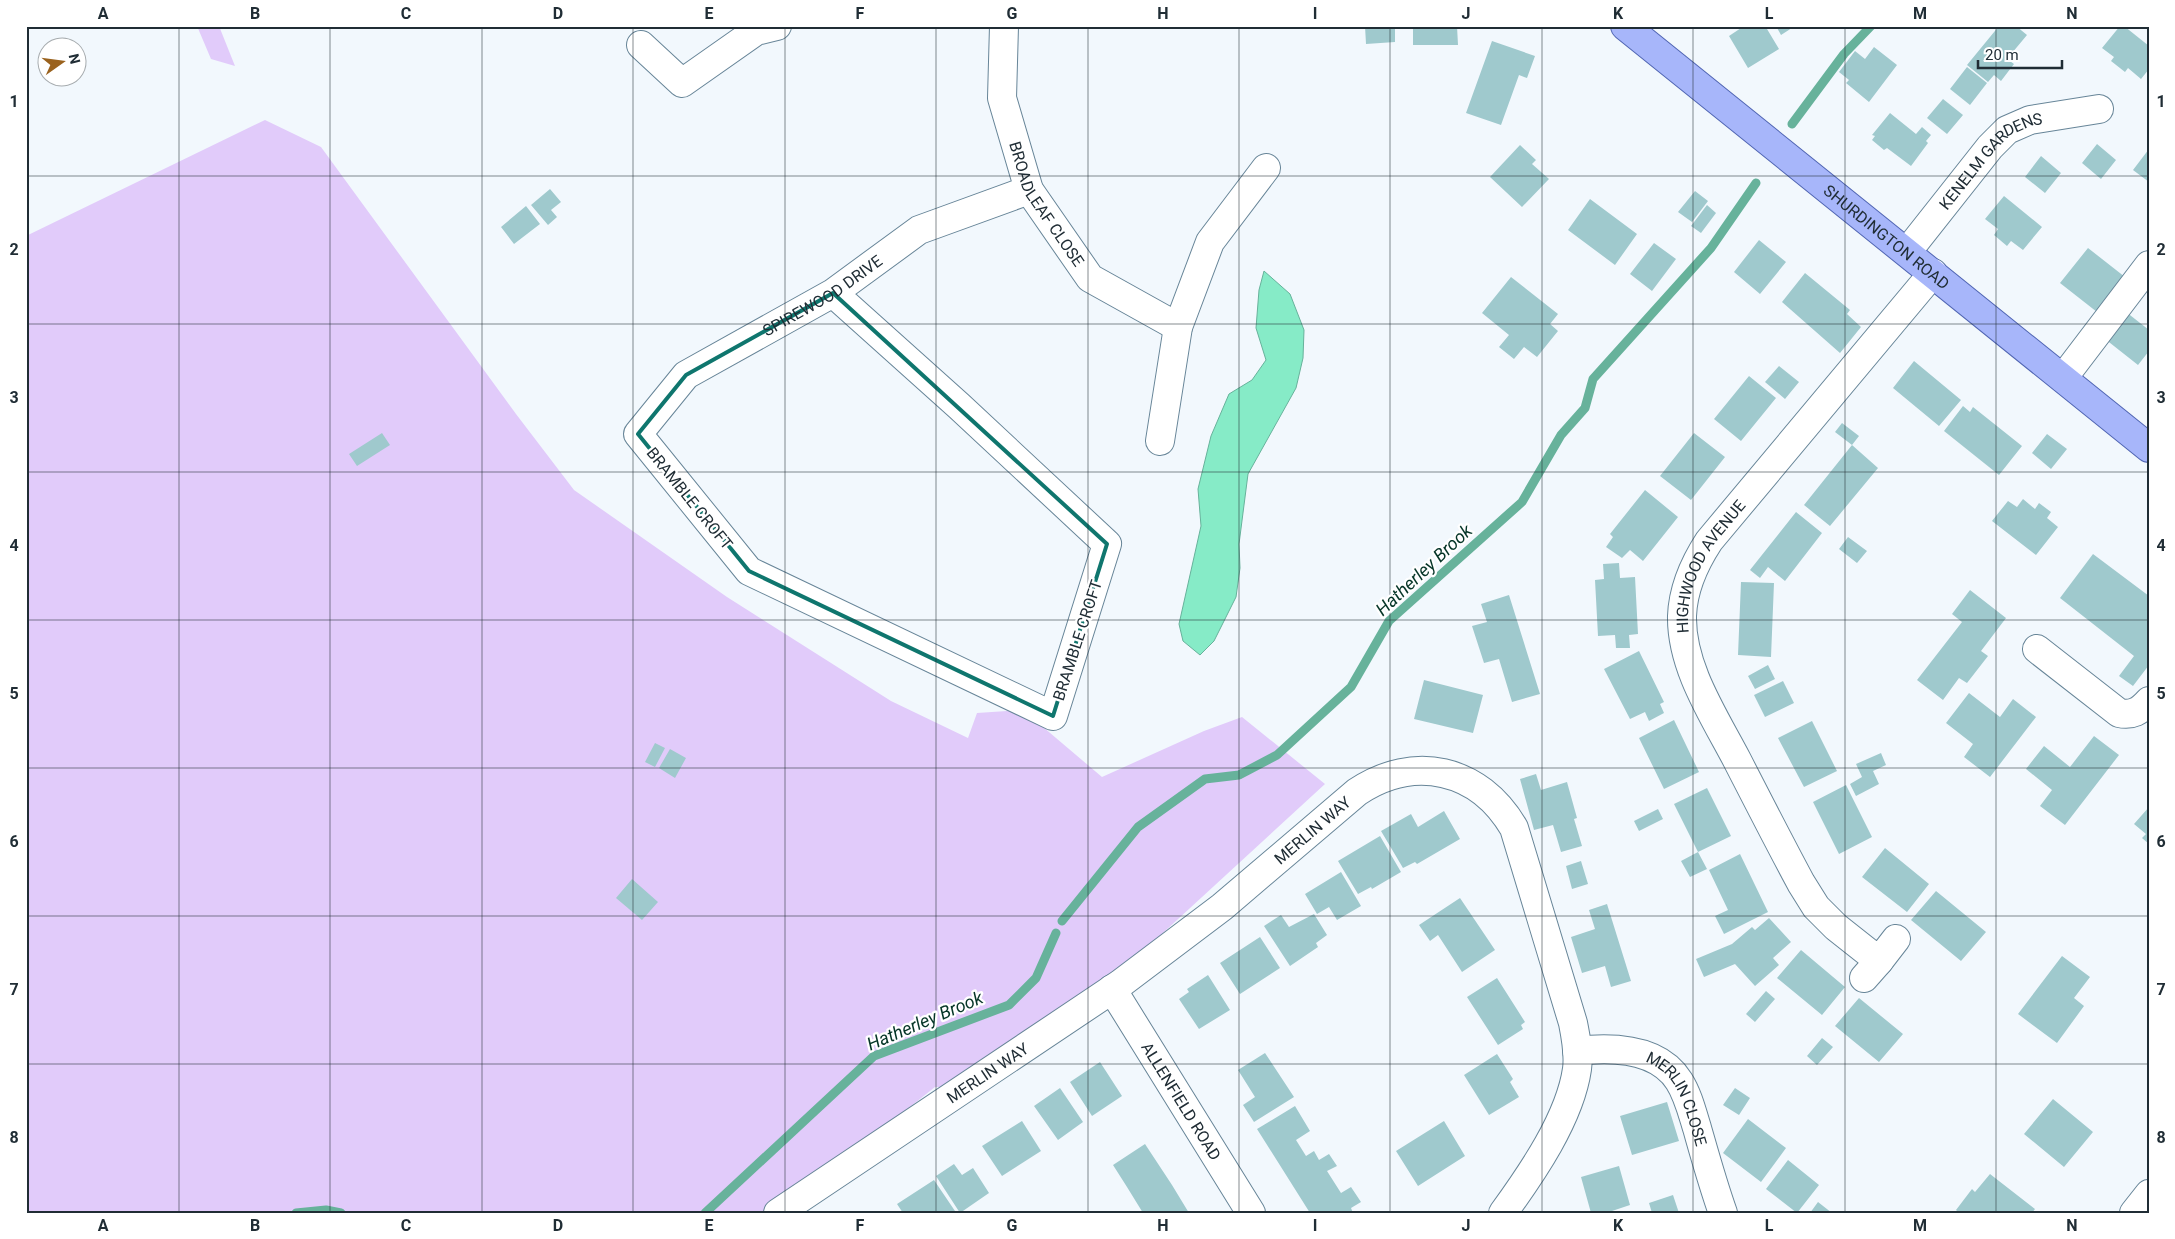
<svg xmlns="http://www.w3.org/2000/svg" width="2175" height="1239" viewBox="0 0 2175 1239" font-family="Roboto,sans-serif">
<style>
.green{fill:#e1cbfa}
.water{fill:#86ebc7;stroke:#67b29b}
.lines{fill:none;stroke-linecap:round;stroke-linejoin:round}
.stream{stroke:#67b29b;stroke-width:9}
.building{fill:#9fc9cd}
.minor-casing{stroke:#678598;stroke-width:30}
.major-casing{stroke:#5166b3;stroke-width:30}
.minor{stroke:#fff;stroke-width:28}
.major{stroke:#a7b6fa;stroke-width:28}
.marked{fill:none;stroke:#0f766e;stroke-width:4;stroke-linejoin:round}
.grid{fill:none;stroke:#202d35;stroke-width:1;stroke-opacity:0.55}
.labels{text-anchor:middle;stroke-width:4.5;stroke-linejoin:round;paint-order:stroke}
.street-label{font-size:16px;fill:#202d35;stroke:#fff}
.water-label{font-size:18px;font-style:italic;fill:#053527;stroke:#fff}
.neatline{fill:none;stroke:#202d35;stroke-width:2}
.grid-label{font-size:16px;text-anchor:middle;font-weight:bold;fill:#202d35}
</style>
<rect width="100%" height="100%" fill="#f2f8fd"/>
<path class="green" d="M197,26H219L235,66L211,59Z
M265,120L321,147L516,414L574,490L727,597L891,701L968,738L977,713L1023,710L1102,777L1204,731L1242,717L1325,784L1128,965L952,1087H935L777,1213H26V236Z"/>
<path class="water" d="M1264,271L1290,294L1304,330L1303,358L1296,388L1248,474L1239,544L1240,568L1236,597L1214,641L1200,655L1183,641L1179,624L1201,526L1198,489L1211,436L1229,394L1252,380L1266,360L1256,328L1259,290Z"/>
<g class="lines">
<path class="stream" d="M1792,124L1844,54L1871,26
M1062,921L1138,827L1205,779L1239,775L1277,755L1351,687L1389,621L1522,502L1561,435L1585,408L1593,379L1711,248L1756,183
M296,1213L326,1210L341,1213
M705,1213L874,1056L1009,1005L1036,978L1056,933"/>
</g>
<path class="building" d="M1365,26H1395V42L1366,44Z
M1413,26H1457L1458,45H1413Z
M1744,26H1771L1767,29L1779,49L1748,68L1729,36Z
M1776,26H1795L1781,35Z
M1999,26H2016L2027,35L2007,59L2014,64L2001,81L1994,75L1988,82L1967,65Z
M2120,26H2124L2149,46V69L2141,79L2128,68L2125,72L2111,61L2114,57L2102,48Z
M1492,41L1535,56L1527,78L1519,75L1501,125L1466,113Z
M1874,47L1897,65L1869,102L1846,83L1849,80L1839,72L1855,51L1865,59Z
M1967,67L1987,83L1970,105L1950,89Z
M1943,99L1963,115L1947,134L1927,118Z
M1890,113L1916,134L1922,127L1931,135L1926,141L1928,143L1911,166L1887,148L1884,150L1872,140L1875,136L1872,135Z
M2097,144L2116,160L2101,179L2082,163Z
M1520,145L1536,160L1532,164L1549,179L1522,207L1490,177Z
M2149,149V182L2133,170Z
M2041,156L2061,173L2045,193L2025,177Z
M550,189L561,202L551,210L557,217L548,225L531,205Z
M1695,191L1708,201L1692,222L1678,212Z
M2004,196L2042,227L2023,250L2011,241L2007,246L1994,235L1998,229L1985,219Z
M1590,199L1637,234L1615,265L1568,230Z
M1707,205L1716,213L1701,233L1691,226Z
M526,206L540,224L514,244L501,227Z
M1759,240L1786,262L1760,294L1734,272Z
M1654,243L1676,259L1652,291L1630,274Z
M2088,248L2125,277L2097,312L2060,283Z
M1805,273L1850,310L1847,314L1861,327L1840,353L1782,302Z
M1511,277L1558,314L1550,324L1558,331L1537,357L1524,347L1514,359L1499,347L1509,335L1482,313Z
M2121,308L2149,330V351L2138,365L2100,335Z
M1914,361L1961,400L1939,426L1893,388Z
M1779,366L1799,382L1785,399L1765,382Z
M1749,376L1776,398L1741,441L1714,419Z
M1963,406L1970,412L1973,407L2022,446L1999,475L1944,431Z
M1842,423L1859,436L1852,445L1835,432Z
M382,433L390,445L357,466L349,454Z
M1694,433L1725,457L1691,500L1660,476Z
M2047,434L2067,449L2051,469L2032,453Z
M1852,445L1878,468L1830,526L1804,505Z
M1645,490L1678,517L1643,561L1630,550L1622,558L1606,547L1613,537L1610,534Z
M2023,499L2035,509L2039,503L2051,512L2047,518L2058,527L2036,555L1992,521L2008,501L2017,507Z
M1796,512L1822,533L1785,581L1768,567L1760,578L1750,570Z
M1848,537L1867,551L1857,563L1839,549Z
M2093,554L2149,596V665L2133,686L2119,676L2134,656L2060,598Z
M1619,563L1620,578L1635,577L1638,634L1629,635L1630,648H1616L1615,635L1598,636L1595,580L1604,579L1603,564Z
M1741,582L1774,583L1771,657L1738,655Z
M1970,590L2006,618L1981,651L1988,656L1967,683L1959,678L1943,700L1917,680L1962,622L1952,614Z
M1509,595L1540,694L1512,702L1499,659L1484,663L1472,626L1487,622L1481,604Z
M1639,651L1664,702L1660,704L1664,713L1649,721L1645,712L1630,719L1604,669Z
M1768,665L1775,679L1755,689L1748,676Z
M1424,680L1483,695L1473,733L1414,719Z
M1783,681L1794,703L1765,717L1754,695Z
M1969,693L2000,717L2013,699L2036,717L1990,777L1964,757L1973,744L1946,723Z
M1674,720L1699,772L1664,789L1639,738Z
M1812,721L1837,771L1804,787L1778,738Z
M2094,736L2119,755L2065,825L2040,806L2052,790L2026,769L2044,746L2070,767Z
M655,743L665,748L655,767L645,762Z
M670,749L686,758L675,778L659,768Z
M1881,753L1886,765L1873,771L1879,784L1856,796L1850,784L1862,777L1856,764Z
M1536,774L1541,790L1567,782L1577,818L1574,819L1582,846L1561,852L1553,825L1534,830L1520,779Z
M1846,785L1872,837L1839,854L1813,802Z
M1707,788L1731,836L1698,852L1707,869L1690,877L1681,861L1698,852L1674,804Z
M2149,807V844L2142,838L2146,834L2134,824Z
M1658,809L1663,819L1639,831L1634,821Z
M1444,811L1460,839L1417,864L1415,862L1403,868L1381,831L1411,814L1418,827Z
M1380,836L1401,872L1372,889L1371,887L1358,894L1338,861Z
M1885,848L1929,884L1907,912L1862,877Z
M1740,854L1768,912L1724,934L1715,916L1728,910L1709,870Z
M1581,861L1588,884L1572,889L1566,866Z
M1341,872L1361,906L1337,920L1329,907L1317,914L1305,894Z
M632,879L658,902L642,920L616,898Z
M1936,891L1986,932L1961,961L1911,920Z
M1460,898L1495,950L1462,972L1438,935L1430,941L1419,925Z
M1607,904L1631,981L1611,987L1605,966L1582,973L1571,937L1595,929L1589,910Z
M1314,914L1327,935L1316,943L1318,947L1290,966L1264,926L1281,915L1289,927Z
M1769,918L1791,942L1773,958L1779,965L1755,986L1735,964L1704,977L1696,959L1732,944L1752,927L1755,930Z
M1260,937L1280,968L1240,994L1220,963Z
M1801,950L1845,987L1822,1015L1777,978Z
M2062,956L2090,977L2074,998L2084,1006L2057,1043L2018,1014Z
M1208,975L1230,1010L1199,1029L1179,999L1189,992L1187,989Z
M1497,978L1525,1022L1521,1025L1523,1029L1498,1045L1467,997Z
M1766,991L1775,999L1755,1022L1746,1014Z
M1859,998L1903,1034L1879,1062L1835,1026Z
M1822,1038L1833,1047L1817,1065L1807,1056Z
M1265,1053L1294,1097L1254,1122L1243,1105L1255,1097L1238,1070Z
M1497,1054L1513,1079L1510,1082L1519,1097L1489,1115L1464,1075Z
M1100,1062L1122,1096L1092,1116L1070,1082Z
M1060,1088L1083,1122L1058,1140L1034,1106Z
M1735,1088L1750,1098L1739,1115L1723,1105Z
M2053,1099L2093,1132L2064,1167L2024,1134Z
M1667,1102L1679,1141L1632,1155L1620,1116Z
M1295,1106L1310,1131L1296,1140L1306,1156L1314,1151L1319,1160L1329,1154L1337,1166L1327,1171L1341,1193L1351,1187L1361,1202L1351,1208L1353,1213H1310L1257,1129Z
M1748,1119L1786,1148L1761,1182L1723,1153Z
M1022,1121L1041,1151L1002,1176L982,1146Z
M1444,1121L1465,1156L1418,1186L1396,1151Z
M1145,1144L1172,1185L1189,1213H1143L1127,1187L1113,1165Z
M1788,1160L1819,1185L1797,1213L1766,1189Z
M954,1164L962,1175L973,1168L989,1193L960,1213L936,1176Z
M1619,1166L1630,1205L1606,1213H1591L1581,1177Z
M1990,1174L2035,1209L2032,1213H1959L1956,1210L1972,1189L1975,1192Z
M934,1180L955,1211L951,1213H903L897,1204Z
M1673,1195L1679,1213H1652L1649,1203Z
M1818,1202L1832,1213H1810Z"/>
<g class="lines">
<defs>
<g id="minor">
<path id="s1" d="M1004,26L1002,98L1029,190L1090,278L1178,327"/>
<path d="M641,45L682,83L756,31L777,26"/>
<path id="s2" d="M1907,252L1990,147L2007,130L2030,120L2099,109"/>
<path id="s3" d="M833,293L959,406L1107,544L1053,716L749,571L638,434L686,375L833,293L919,230L1029,190"/>
<path d="M2063,378L2149,265"/>
<path d="M1160,441L1178,327L1210,242L1266,168"/>
<path d="M2037,649L2119,713C2132,716 2140,711 2149,701"/>
<path id="s4" d="M1896,939L1879,961L1836,927L1816,907L1801,883C1779,842 1758,801 1737,760C1714,716 1681,667 1682,616C1683,588 1694,564 1709,541L1933,273"/>
<path d="M1864,978L1879,961"/>
<path id="s5" d="M1112,989L1251,1213"/>
<path id="s6" d="M1577,1051C1612,1047 1658,1048 1679,1081C1688,1095 1692,1112 1697,1128C1705,1156 1713,1185 1723,1213"/>
<path id="s7" d="M778,1213L1120,984L1222,907L1357,792C1414,754 1479,768 1514,828L1573,1023C1576,1038 1579,1054 1577,1069C1570,1118 1532,1173 1503,1213"/>
<path d="M2134,1213L2149,1194"/>
</g>
<g id="major">
<path id="s8" d="M1625,26L2149,448"/>
</g>
</defs>
<use href="#minor" class="minor-casing"/>
<use href="#major" class="major-casing"/>
<use href="#minor" class="minor"/>
<use href="#major" class="major"/>
</g>
<path class="marked" d="M833,293L1107,544L1053,716L749,571L638,434L686,375Z"/>
<path class="grid" d="M179,26V1213M330,26V1213M482,26V1213M633,26V1213M785,26V1213M936,26V1213M1088,26V1213M1239,26V1213M1390,26V1213M1542,26V1213M1693,26V1213M1845,26V1213M1996,26V1213M26,176H2149M26,324H2149M26,472H2149M26,620H2149M26,768H2149M26,916H2149M26,1064H2149"/>
<g class="labels">
<g class="street-label">
<text dy="6" stroke="none"><textPath href="#s2" startOffset="126">KENELM GARDENS</textPath></text>
<text dy="6" stroke="none"><textPath href="#s1" startOffset="188">BROADLEAF CLOSE</textPath></text>
<text dy="6" stroke="none"><textPath href="#s8" startOffset="336">SHURDINGTON ROAD</textPath></text>
<text dy="6" stroke="none"><textPath href="#s3" startOffset="1299">SPIREWOOD DRIVE</textPath></text>
<text transform="translate(690 498) rotate(51)" y="6">BRAMBLE CROFT</text>
<text dy="6" stroke="none"><textPath href="#s4" startOffset="491">HIGHWOOD AVENUE</textPath></text>
<text transform="translate(1077 640) rotate(-72)" y="6">BRAMBLE CROFT</text>
<text dy="6" stroke="none"><textPath href="#s7" startOffset="658">MERLIN WAY</textPath></text>
<text dy="6" stroke="none"><textPath href="#s7" startOffset="252">MERLIN WAY</textPath></text>
<text dy="6" stroke="none"><textPath href="#s5" startOffset="132">ALLENFIELD ROAD</textPath></text>
<text dy="6" stroke="none"><textPath href="#s6" startOffset="126">MERLIN CLOSE</textPath></text>
</g>
<g class="water-label">
<text transform="translate(1424 570) rotate(-43)" y="6">Hatherley Brook</text>
<text transform="translate(925 1021) rotate(-23)" y="6">Hatherley Brook</text>
</g>
</g>
<rect width="2175" height="1239" fill="none" stroke="#ffffff" stroke-width="55"/>
<g transform="translate(62 62) rotate(76)"><circle r="24" fill="#ffffff" stroke="#a6abae"/>
<path d="M0-4L9 19L0 12L-9 19Z" fill="#9a621e"/>
<text y="-8" font-size="14" font-weight="bold" text-anchor="middle" fill="#202d35">N</text>
</g>
<path d="M1978 60v8h84v-8" fill="none" stroke="#202d35" stroke-width="2.5"/>
<text x="1985" y="60" font-size="15" fill="#202d35" stroke="#ffffff" stroke-width="4" paint-order="stroke">20 m</text>
<rect x="28" y="28" width="2120" height="1184" class="neatline"/>
<g class="grid-label">
<text x="103" y="19">A</text>
<text x="255" y="19">B</text>
<text x="406" y="19">C</text>
<text x="558" y="19">D</text>
<text x="709" y="19">E</text>
<text x="860" y="19">F</text>
<text x="1012" y="19">G</text>
<text x="1163" y="19">H</text>
<text x="1315" y="19">I</text>
<text x="1466" y="19">J</text>
<text x="1618" y="19">K</text>
<text x="1769" y="19">L</text>
<text x="1920" y="19">M</text>
<text x="2072" y="19">N</text>
<text x="14" y="107">1</text>
<text x="2161" y="107">1</text>
<text x="14" y="255">2</text>
<text x="2161" y="255">2</text>
<text x="14" y="403">3</text>
<text x="2161" y="403">3</text>
<text x="14" y="551">4</text>
<text x="2161" y="551">4</text>
<text x="14" y="699">5</text>
<text x="2161" y="699">5</text>
<text x="14" y="847">6</text>
<text x="2161" y="847">6</text>
<text x="14" y="995">7</text>
<text x="2161" y="995">7</text>
<text x="14" y="1143">8</text>
<text x="2161" y="1143">8</text>
<text x="103" y="1231">A</text>
<text x="255" y="1231">B</text>
<text x="406" y="1231">C</text>
<text x="558" y="1231">D</text>
<text x="709" y="1231">E</text>
<text x="860" y="1231">F</text>
<text x="1012" y="1231">G</text>
<text x="1163" y="1231">H</text>
<text x="1315" y="1231">I</text>
<text x="1466" y="1231">J</text>
<text x="1618" y="1231">K</text>
<text x="1769" y="1231">L</text>
<text x="1920" y="1231">M</text>
<text x="2072" y="1231">N</text>
</g>
</svg>
